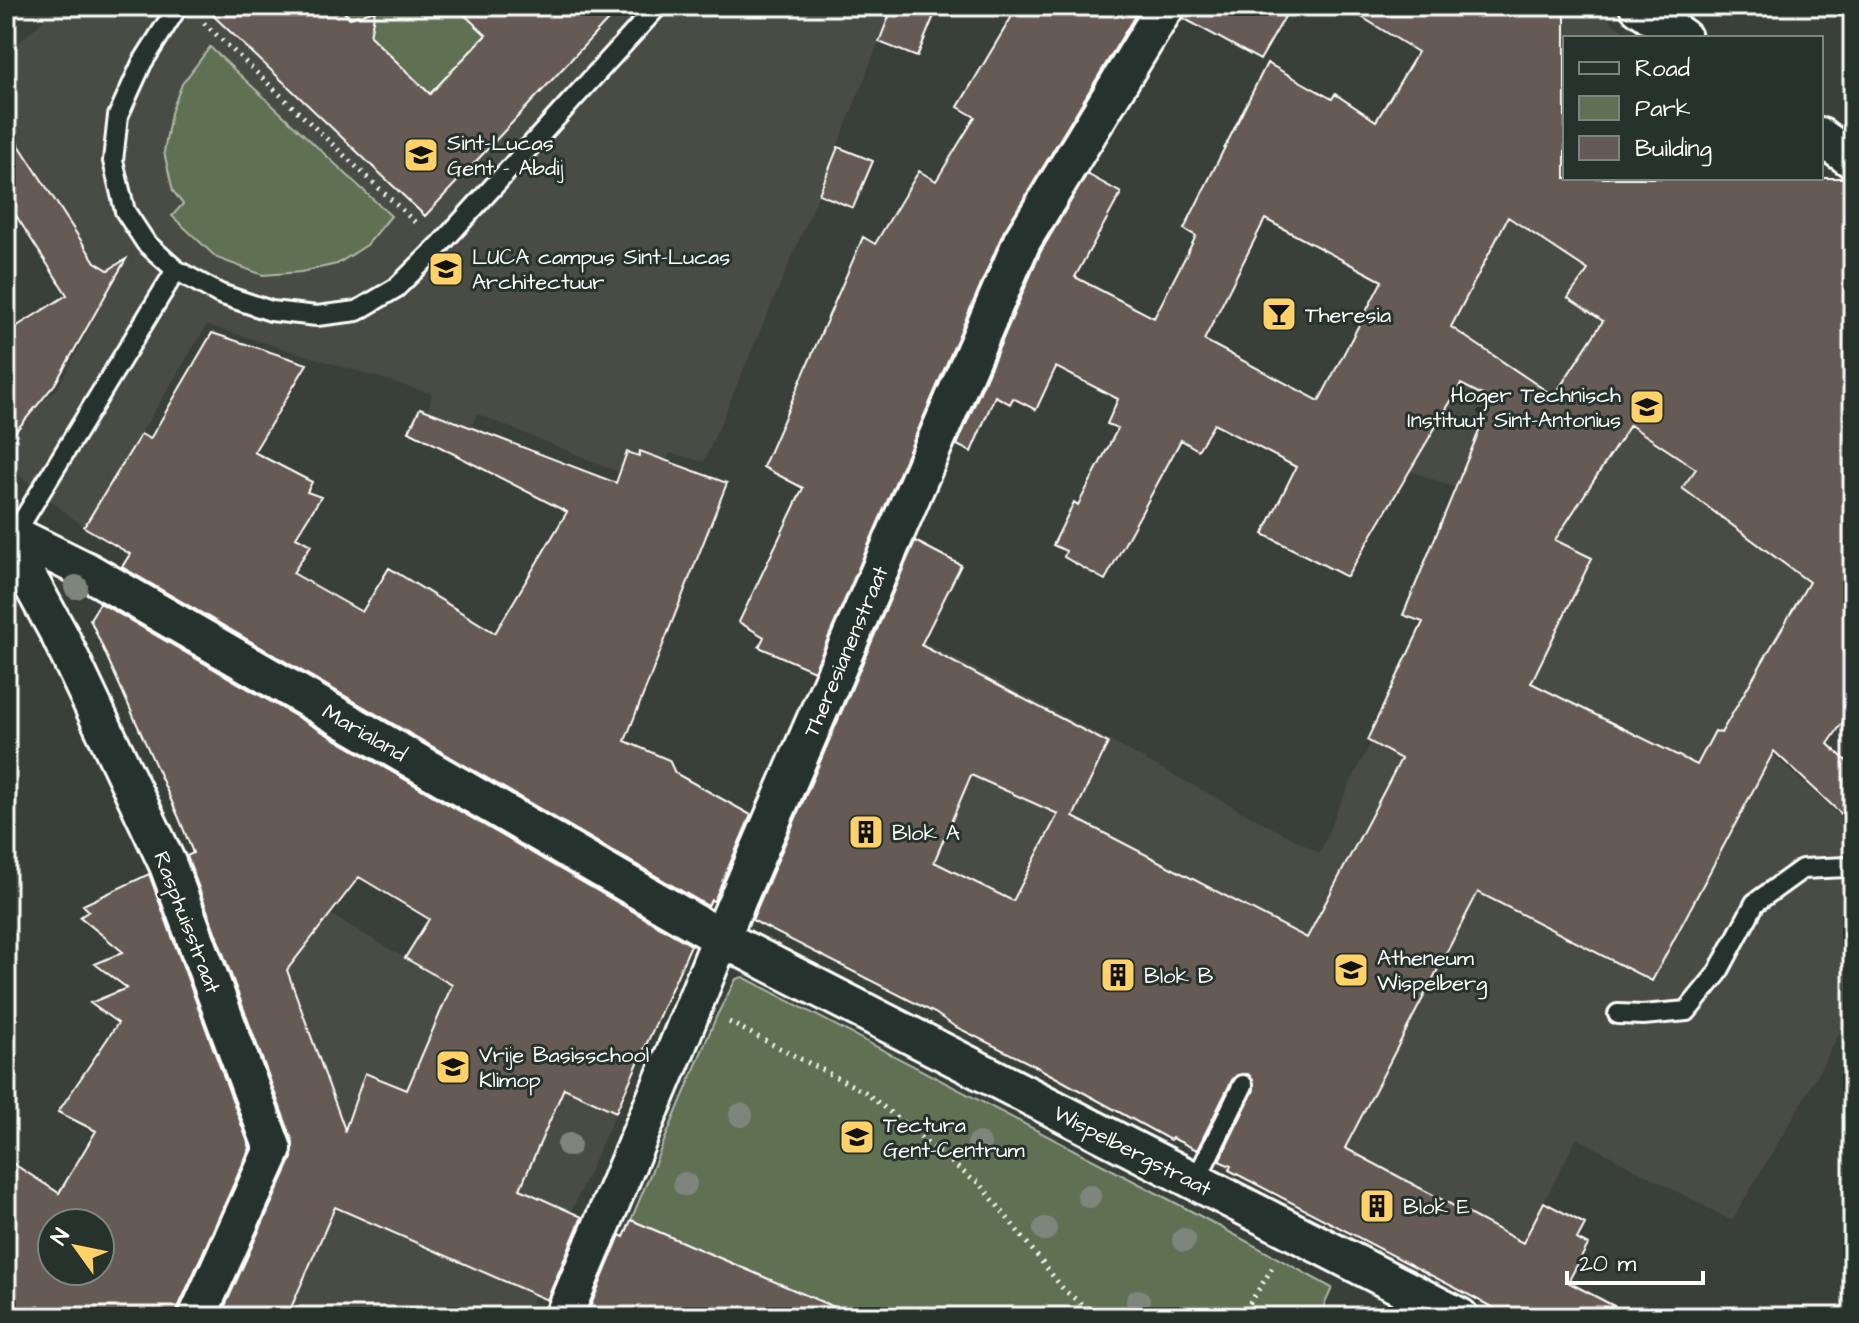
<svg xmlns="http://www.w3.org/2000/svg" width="1859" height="1323" viewBox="0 0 1859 1323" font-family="'Architects Daughter',sans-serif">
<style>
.built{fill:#4a4b45}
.green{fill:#607052;stroke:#b0b8a8;stroke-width:2}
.building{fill:#665a54;stroke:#fff;stroke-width:2;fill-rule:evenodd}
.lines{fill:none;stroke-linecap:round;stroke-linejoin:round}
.service-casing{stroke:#fff;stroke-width:24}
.minor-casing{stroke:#fff;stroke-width:42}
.path{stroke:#fff;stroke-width:5;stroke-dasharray:2 6;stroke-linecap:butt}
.service{stroke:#26332d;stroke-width:18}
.minor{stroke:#26332d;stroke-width:36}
.tree{fill:#7e857b}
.labels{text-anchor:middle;stroke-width:6;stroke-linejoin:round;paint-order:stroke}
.poi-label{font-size:22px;fill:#fff;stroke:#26332d;text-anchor:start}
.street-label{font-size:22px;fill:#fff;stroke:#26332d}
</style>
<rect width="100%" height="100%" fill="#393f39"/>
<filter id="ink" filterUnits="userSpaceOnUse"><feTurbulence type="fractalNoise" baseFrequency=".0125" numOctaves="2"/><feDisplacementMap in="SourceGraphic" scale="16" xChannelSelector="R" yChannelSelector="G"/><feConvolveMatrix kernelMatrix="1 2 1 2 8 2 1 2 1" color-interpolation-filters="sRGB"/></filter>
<g filter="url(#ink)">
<path class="built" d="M59,6H893L819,194L704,462L670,453L655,487L477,414L471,428L428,411L432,394L207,325L84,527L6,465V443L36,406L57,389L117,277L95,262L6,124V54Z
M1518,6H1589L1634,38H1565V178H1821V174L1853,197V582L1759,746L1772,754L1853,828V1008L1809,1090L1732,1221L1577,1138L1490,1306L1229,1170L1175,1139L1172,1138L1170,1140L1135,1122L1125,1117L1126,1114L1035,1067V1065L953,1025L914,1002L747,917L878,617L1320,853L1336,812L1405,674L1482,498L1408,470L1475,343L1408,291Z
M297,895L516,1022L634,916L689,949L524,1317H230L301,1155L231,961Z"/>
<path class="green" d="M338,6H489L486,35L430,94L370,36L358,16L350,18Z
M210,47L391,216L367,245L337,264L301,272L263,275L217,258L172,216L183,204L173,191L164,152L171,113L182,84Z
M743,977L1191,1211L1332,1288L1319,1317H857L631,1220L717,1015L736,979Z"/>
<path class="building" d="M203,6H338L350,18L375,10L370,36L430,94L486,35L455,6H621L425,216Z
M893,6H938L917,57L879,42Z
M1018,6H1141L1003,233L814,671L759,647L764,637L739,622L803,488L763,467L863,237L875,244L919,171L936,181L975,117L958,107Z
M1187,6H1291L1260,60L1183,18Z
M1344,6H1565V178H1843L1853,181V707L1828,744L1853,767V825L1774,751L1652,981L1478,892L1345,1148L1523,1243L1544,1202L1585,1224L1577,1239L1588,1245L1568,1282L1635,1317H1511L1229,1170L1231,1166L1219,1161L1254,1090L1253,1079L1248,1074L1237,1075L1232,1080L1197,1150L1172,1138L1170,1140L1035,1066L954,1026L935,1013L752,920L915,541L961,565L921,645L1108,743L1073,817L1307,938L1401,759L1367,740L1423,622L1403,615L1492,400L1461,384L1347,577L1263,534L1296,467L1214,424L1198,450L1181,440L1105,580L1064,557L1066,551L1053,545L1074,502L1078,505L1118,428L1107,424L1118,399L1056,367L1036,410L1013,398L1010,404L995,396L971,452L957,445L1041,251L1087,174L1121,193L1075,277L1154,318L1196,236L1184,229L1267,63L1332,99L1335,94L1376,121L1418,52ZM1508,217L1588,270L1568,298L1603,321L1554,396L1451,327ZM1265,219L1382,281L1319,401L1204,340ZM1630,425L1696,469L1682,488L1809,582L1721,733L1715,731L1697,765L1531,683L1592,558L1555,540ZM971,775L1058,814L1013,901L934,862Z
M6,125L95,262L108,270L126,259L55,384L6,443V333L67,295L6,200Z
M838,147L873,161L853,208L819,194Z
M212,333L307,364L254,452L312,482L307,492L321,497L296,537L311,545L293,573L362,612L389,568L495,633L567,512L409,431L420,408L616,483L627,452L639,456L640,451L727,483L625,741L669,760L675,773L751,815L714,901L711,900L708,906L122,567L130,554L84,527L141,434L150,439Z
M100,603L691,945L616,1112L564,1088L520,1189L582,1217L547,1300L335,1207L287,1317H220L292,1158L293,1142L187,856L193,853L179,818L90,619ZM359,877L429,919L405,958L452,985L407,1090L365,1073L345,1130L287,970Z
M149,874L250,1148L178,1308L176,1317H21L6,1307V1159L59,1193L96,1131L58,1112L118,1023L90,1003L127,988L95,964L123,952L80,917L89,911L83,905ZM52,1223H100V1271H52Z
M631,1220L857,1317H586L620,1235L624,1237Z"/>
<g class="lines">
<defs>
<path id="service" d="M178,6L142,63L118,116L113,161L125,211L146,243L176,270L220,294L271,311L317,316L357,311L396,288L440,245L658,6
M14,535L176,270
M1618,1014L1643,1015L1687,1011L1717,974L1755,903L1802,869L1847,867L1853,872
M1195,1182L1243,1085"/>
<path id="minor" d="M1638,6L1683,38
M1821,137L1853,160
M6,531L87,571L721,938L1460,1317
M6,537L60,636L168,865L273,1149L197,1317
M563,1317L677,1047L721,938L1022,241L1166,6"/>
</defs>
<use href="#service" class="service-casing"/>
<use href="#minor" class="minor-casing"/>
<path class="path" d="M204,23L418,225
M729,1022L865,1092L973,1180L979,1182L1064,1290L1098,1317
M1241,1317L1273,1267"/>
<use href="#service" class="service"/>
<use href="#minor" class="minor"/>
</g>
<g class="tree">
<circle cx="76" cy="587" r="12"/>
<circle cx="741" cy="1115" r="12"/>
<circle cx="979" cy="1144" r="12"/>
<circle cx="569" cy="1145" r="12"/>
<circle cx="685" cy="1184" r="12"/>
<circle cx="1089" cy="1196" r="12"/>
<circle cx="1045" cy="1229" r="12"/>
<circle cx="1184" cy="1240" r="12"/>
<circle cx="1138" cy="1301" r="12"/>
</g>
</g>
<defs>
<symbol id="university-square" viewBox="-11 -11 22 22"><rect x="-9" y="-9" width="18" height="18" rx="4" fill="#ffd166" stroke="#26332d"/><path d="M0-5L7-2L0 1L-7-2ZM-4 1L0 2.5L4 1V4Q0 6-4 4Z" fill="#111"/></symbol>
<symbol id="bar-square" viewBox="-11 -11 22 22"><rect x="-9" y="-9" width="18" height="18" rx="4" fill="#ffd166" stroke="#26332d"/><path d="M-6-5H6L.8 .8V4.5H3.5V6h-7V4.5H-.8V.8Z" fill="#111"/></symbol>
<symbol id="school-square" viewBox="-11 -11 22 22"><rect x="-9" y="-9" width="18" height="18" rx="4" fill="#ffd166" stroke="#26332d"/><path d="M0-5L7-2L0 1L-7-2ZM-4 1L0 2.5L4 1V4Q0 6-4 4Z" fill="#111"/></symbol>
<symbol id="building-square" viewBox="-11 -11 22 22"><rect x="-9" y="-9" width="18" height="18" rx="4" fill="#ffd166" stroke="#26332d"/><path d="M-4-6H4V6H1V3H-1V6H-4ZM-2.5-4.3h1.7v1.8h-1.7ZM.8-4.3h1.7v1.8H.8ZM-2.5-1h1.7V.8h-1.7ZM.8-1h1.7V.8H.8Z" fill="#111"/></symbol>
</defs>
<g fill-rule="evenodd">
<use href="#university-square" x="401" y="135" width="40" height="40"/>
<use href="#university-square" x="426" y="249" width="40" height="40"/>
<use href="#bar-square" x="1259" y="294" width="40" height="40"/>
<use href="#school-square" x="1627" y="387" width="40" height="40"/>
<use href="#building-square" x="846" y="812" width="40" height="40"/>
<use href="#school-square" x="1331" y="950" width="40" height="40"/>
<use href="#building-square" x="1098" y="955" width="40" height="40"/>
<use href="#school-square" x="433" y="1047" width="40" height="40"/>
<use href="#school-square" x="837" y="1117" width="40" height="40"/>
<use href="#building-square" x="1357" y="1186" width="40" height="40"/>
</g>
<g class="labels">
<g class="poi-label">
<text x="447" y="150">Sint-Lucas<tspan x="447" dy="25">Gent - Abdij</tspan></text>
<text x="472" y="264">LUCA campus Sint-Lucas<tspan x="472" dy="25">Architectuur</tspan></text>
<text x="1305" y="322">Theresia</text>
<text x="1621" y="402" text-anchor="end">Hoger Technisch<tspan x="1621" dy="25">Instituut Sint-Antonius</tspan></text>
<text x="892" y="840">Blok A</text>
<text x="1377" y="965">Atheneum<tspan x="1377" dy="25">Wispelberg</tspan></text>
<text x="1144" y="983">Blok B</text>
<text x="479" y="1062">Vrije Basisschool<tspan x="479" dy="25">Klimop</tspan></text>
<text x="883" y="1132">Tectura<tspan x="883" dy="25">Gent-Centrum</tspan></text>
<text x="1403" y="1214">Blok E</text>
</g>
<g class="street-label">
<text transform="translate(845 651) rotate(-67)" y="8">Theresianenstraat</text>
<text transform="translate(365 732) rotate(30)" y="8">Marialand</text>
<text transform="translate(188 922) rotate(69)" y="8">Rasphuisstraat</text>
<text transform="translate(1133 1150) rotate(27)" y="8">Wispelbergstraat</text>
</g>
</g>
<rect width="1859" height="1323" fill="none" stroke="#26332d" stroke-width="32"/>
<rect x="16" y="16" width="1827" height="1291" fill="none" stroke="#fff" stroke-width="3" filter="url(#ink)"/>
<rect x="1563" y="36" width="260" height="144" fill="#26332d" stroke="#7d8581" stroke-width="2"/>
<rect x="1579" y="62" width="40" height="12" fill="#26332d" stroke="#7d8581" stroke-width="2"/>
<text x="1635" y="76" font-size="24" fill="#ffffff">Road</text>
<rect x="1579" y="96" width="40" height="24" fill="#607052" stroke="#7d8581" stroke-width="2"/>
<text x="1635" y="116" font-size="24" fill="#ffffff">Park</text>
<rect x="1579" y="136" width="40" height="24" fill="#665a54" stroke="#7d8581" stroke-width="2"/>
<text x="1635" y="156" font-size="24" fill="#ffffff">Building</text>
<g transform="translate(76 1247) rotate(303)"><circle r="38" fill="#26332d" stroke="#7d8581" stroke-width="2"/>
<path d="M0-6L14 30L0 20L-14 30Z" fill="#ffd166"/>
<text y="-12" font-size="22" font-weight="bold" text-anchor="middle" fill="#ffffff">N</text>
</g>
<path d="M1567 1271v12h136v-12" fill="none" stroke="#ffffff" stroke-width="4"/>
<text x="1579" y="1271" font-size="24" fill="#ffffff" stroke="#26332d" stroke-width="6" paint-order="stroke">20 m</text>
</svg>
